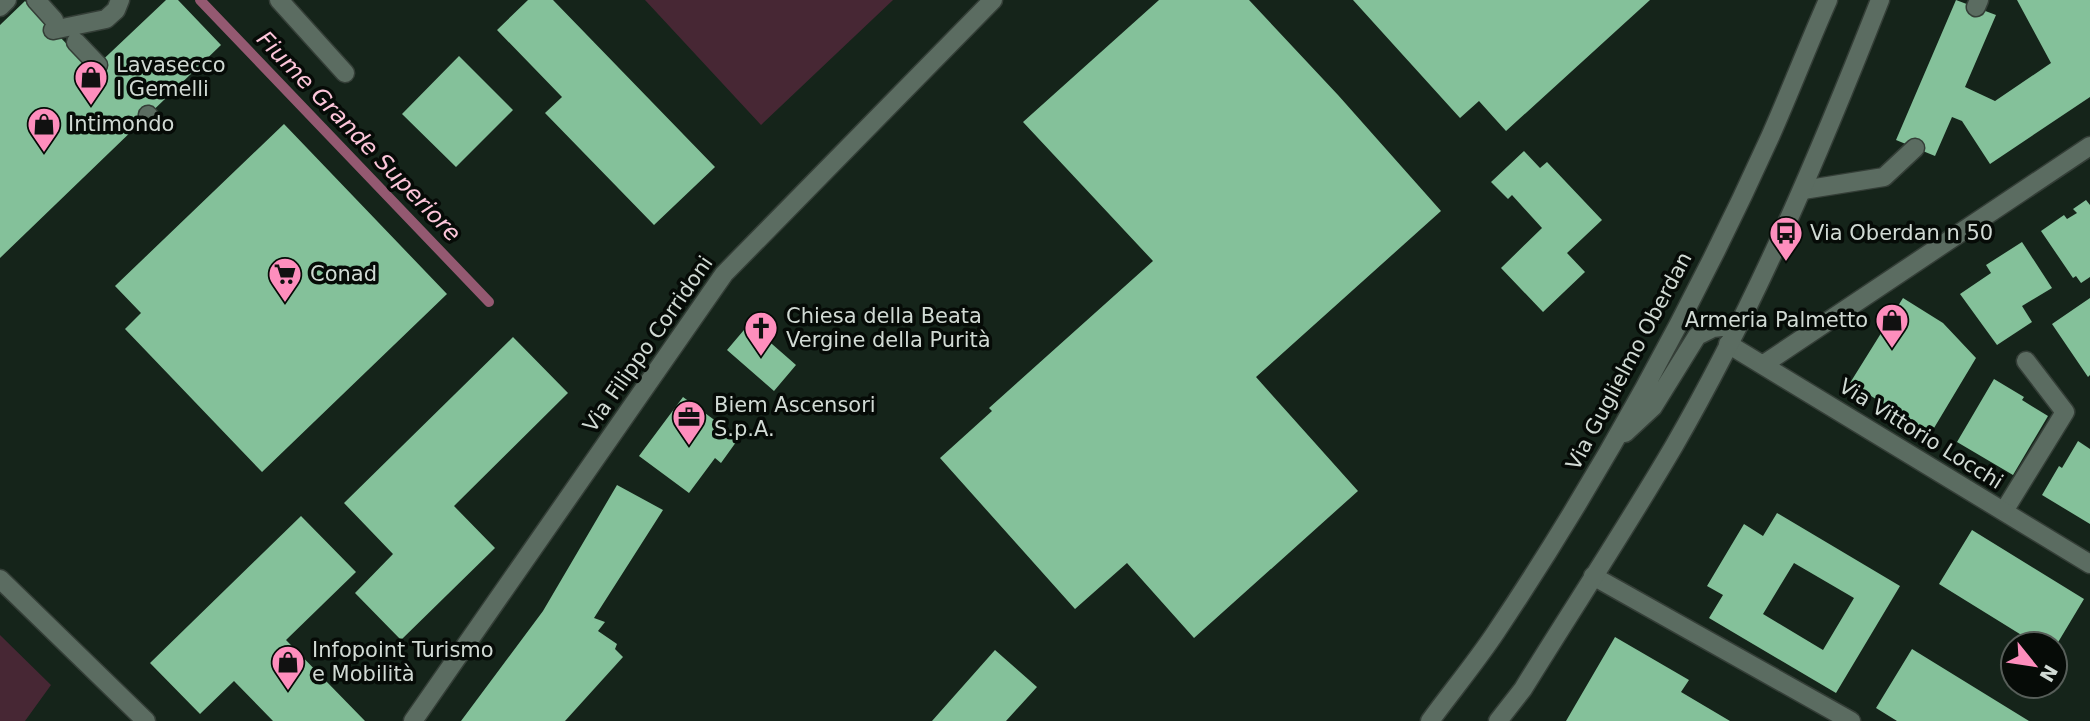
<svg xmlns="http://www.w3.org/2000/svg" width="2090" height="721" viewBox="0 0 2090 721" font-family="'DejaVu Sans',sans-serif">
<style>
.green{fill:#472734}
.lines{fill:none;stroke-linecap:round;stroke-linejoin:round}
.stream{stroke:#945971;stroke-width:10}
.building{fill:#84c19a;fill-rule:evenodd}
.service-casing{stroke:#343e37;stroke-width:21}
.minor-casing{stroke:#343e37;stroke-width:21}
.tertiary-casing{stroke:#343e37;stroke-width:21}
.secondary-casing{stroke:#343e37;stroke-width:21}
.service{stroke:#5b6c61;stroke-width:18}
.minor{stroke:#5b6c61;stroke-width:18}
.tertiary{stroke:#5b6c61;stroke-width:18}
.secondary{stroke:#5b6c61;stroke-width:18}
.labels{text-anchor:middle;stroke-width:7;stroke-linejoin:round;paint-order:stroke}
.poi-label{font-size:21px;fill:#d1dad4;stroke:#060b07;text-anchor:start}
.street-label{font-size:21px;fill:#d1dad4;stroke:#060b07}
.water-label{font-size:23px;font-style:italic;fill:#fdc6da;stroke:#060b07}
</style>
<rect width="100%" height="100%" fill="#15241a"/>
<path class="green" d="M645,0H893L761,125Z
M0,635L51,685L25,721H0Z"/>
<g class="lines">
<path class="stream" d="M200,0L489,302"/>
</g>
<path class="building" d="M166,0H178L221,45L0,258V25L25,1L92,70Z
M528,0H553L715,167L654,225L545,113L562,97L497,30Z
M1159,0H1249L1338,95L1441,211L1256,377L1358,491L1194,638L1127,563L1075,609L940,458L992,411L989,408L1153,261L1023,122Z
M1353,0H1650L1506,131L1479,101L1460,118Z
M1956,0L1996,15L1965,87L1995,101L2051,63L2017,0H2090V97L1990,164L1962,121L1952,117L1935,156L1896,140Z
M459,56L513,110L456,167L402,114Z
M284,124L447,294L262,472L125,329L141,313L115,286Z
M1524,151L1540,168L1547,162L1602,220L1567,253L1585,272L1543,312L1501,268L1542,228L1512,195L1508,199L1491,182Z
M2086,200L2090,205V277L2081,283L2076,276L2073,278L2041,231L2064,215L2067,219L2077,213L2073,209Z
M2022,242L2052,288L2022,306L2032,322L1997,345L1960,294L1991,273L1986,265Z
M1903,298L1943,323L1976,358L1931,433L1850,383Z
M2090,298V375L2088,377L2052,324Z
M749,324L796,365L774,391L727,350Z
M513,337L568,393L454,506L495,548L401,640L355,593L393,554L344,503Z
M1994,379L2024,397L2022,400L2048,416L2013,475L1957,442Z
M683,397L739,438L721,463L715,458L689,493L639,456Z
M2078,441L2090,449V524L2042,495L2059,466L2062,468Z
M617,485L663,510L594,618L605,622L598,631L617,644L615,649L623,657L565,721H461L543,611Z
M1777,513L1900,586L1836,693L1709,618L1723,595L1707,586L1744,524L1763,536ZM1794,563L1854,598L1823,650L1763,614Z
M301,516L356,572L286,640L365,721H273L234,681L200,714L150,663Z
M1972,530L2084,599L2057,644H2036L1939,584Z
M1615,637L1689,680L1681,692L1730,721H1566Z
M1912,649L2029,721H1897L1876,708Z
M995,650L1037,687L1006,721H932Z"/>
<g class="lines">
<defs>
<path id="service" d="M36,0L54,20
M279,0L345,73
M0,7L7,0
M1976,7L1979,0
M53,30L106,19L116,10L120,0
M76,42L98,65
M148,115L151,119
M1803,190L1884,177L1915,148
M2004,511L2065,412L2026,361"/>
<path id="minor" d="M1728,344L2090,564
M1764,364L2090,146
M1593,576L1851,721
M413,721L724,274L993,0"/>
<path id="tertiary" d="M0,579L146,721"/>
<path id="secondary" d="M1625,433L1653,407L1697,336L1713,328L1737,325
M1430,721C1452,691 1476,662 1496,632C1601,475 1692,309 1770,137C1790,92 1808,45 1828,0
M1498,721L1523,689C1573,608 1626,528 1674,446C1756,304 1820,152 1880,0"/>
</defs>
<use href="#service" class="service-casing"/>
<use href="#minor" class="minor-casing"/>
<use href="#tertiary" class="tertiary-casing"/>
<use href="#secondary" class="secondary-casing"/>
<use href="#service" class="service"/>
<use href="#minor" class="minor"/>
<use href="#tertiary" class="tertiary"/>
<use href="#secondary" class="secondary"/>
</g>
<defs>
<symbol id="shop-pin" viewBox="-11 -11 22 30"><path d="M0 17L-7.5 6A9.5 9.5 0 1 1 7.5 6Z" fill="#fe8ebd" stroke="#060b07"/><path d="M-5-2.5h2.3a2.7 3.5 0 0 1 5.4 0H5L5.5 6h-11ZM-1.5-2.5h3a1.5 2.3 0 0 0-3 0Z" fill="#111"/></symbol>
<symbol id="bus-pin" viewBox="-11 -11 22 30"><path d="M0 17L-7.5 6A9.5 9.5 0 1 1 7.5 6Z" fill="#fe8ebd" stroke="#060b07"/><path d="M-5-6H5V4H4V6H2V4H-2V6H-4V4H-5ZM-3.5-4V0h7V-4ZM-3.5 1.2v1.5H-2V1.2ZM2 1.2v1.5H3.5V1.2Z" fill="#111"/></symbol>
<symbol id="supermarket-pin" viewBox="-11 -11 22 30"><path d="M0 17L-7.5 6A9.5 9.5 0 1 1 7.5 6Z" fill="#fe8ebd" stroke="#060b07"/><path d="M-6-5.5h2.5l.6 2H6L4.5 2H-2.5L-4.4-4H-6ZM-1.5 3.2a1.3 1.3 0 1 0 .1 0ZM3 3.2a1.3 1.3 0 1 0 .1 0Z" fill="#111"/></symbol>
<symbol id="church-pin" viewBox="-11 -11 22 30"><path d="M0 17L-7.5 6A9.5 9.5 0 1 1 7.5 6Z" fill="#fe8ebd" stroke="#060b07"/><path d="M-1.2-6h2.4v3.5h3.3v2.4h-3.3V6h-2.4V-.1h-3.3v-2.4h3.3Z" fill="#111"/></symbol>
<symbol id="office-pin" viewBox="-11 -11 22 30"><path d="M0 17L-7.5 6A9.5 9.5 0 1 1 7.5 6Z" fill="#fe8ebd" stroke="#060b07"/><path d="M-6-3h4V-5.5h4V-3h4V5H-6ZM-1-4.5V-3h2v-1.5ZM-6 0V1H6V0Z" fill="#111"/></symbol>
</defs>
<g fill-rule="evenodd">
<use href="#shop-pin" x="72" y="58" width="38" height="52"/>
<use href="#shop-pin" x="25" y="105" width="38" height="52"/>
<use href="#bus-pin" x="1767" y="214" width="38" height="52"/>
<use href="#supermarket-pin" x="266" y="255" width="38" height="52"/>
<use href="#shop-pin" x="1873" y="301" width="38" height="52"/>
<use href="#church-pin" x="742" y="309" width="38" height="52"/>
<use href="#office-pin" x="670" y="398" width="38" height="52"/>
<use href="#shop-pin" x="269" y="643" width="38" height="52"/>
</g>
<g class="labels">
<g class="poi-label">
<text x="116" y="72">Lavasecco<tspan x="116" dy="24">I Gemelli</tspan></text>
<text x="68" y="131">Intimondo</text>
<text x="1810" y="240">Via Oberdan n 50</text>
<text x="310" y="281">Conad</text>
<text x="786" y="323">Chiesa della Beata<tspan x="786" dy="24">Vergine della Purità</tspan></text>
<text x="1868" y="327" text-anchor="end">Armeria Palmetto</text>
<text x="714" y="412">Biem Ascensori<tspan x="714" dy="24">S.p.A.</tspan></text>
<text x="312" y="657">Infopoint Turismo<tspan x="312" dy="24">e Mobilità</tspan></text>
</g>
<g class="street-label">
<text transform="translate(648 344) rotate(-55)" y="7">Via Filippo Corridoni</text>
<text transform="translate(1629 361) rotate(-62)" y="7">Via Guglielmo Oberdan</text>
<text transform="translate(1921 434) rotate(32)" y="7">Via Vittorio Locchi</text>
</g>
<g class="water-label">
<text transform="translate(359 136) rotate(46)" y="8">Fiume Grande Superiore</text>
</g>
</g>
<g transform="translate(2034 665) rotate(120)"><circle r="33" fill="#060b07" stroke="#575e59" stroke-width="2"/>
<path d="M0-5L12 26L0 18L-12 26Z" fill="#fe8ebd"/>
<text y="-10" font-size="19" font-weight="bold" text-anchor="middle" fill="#d1dad4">N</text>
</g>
</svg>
